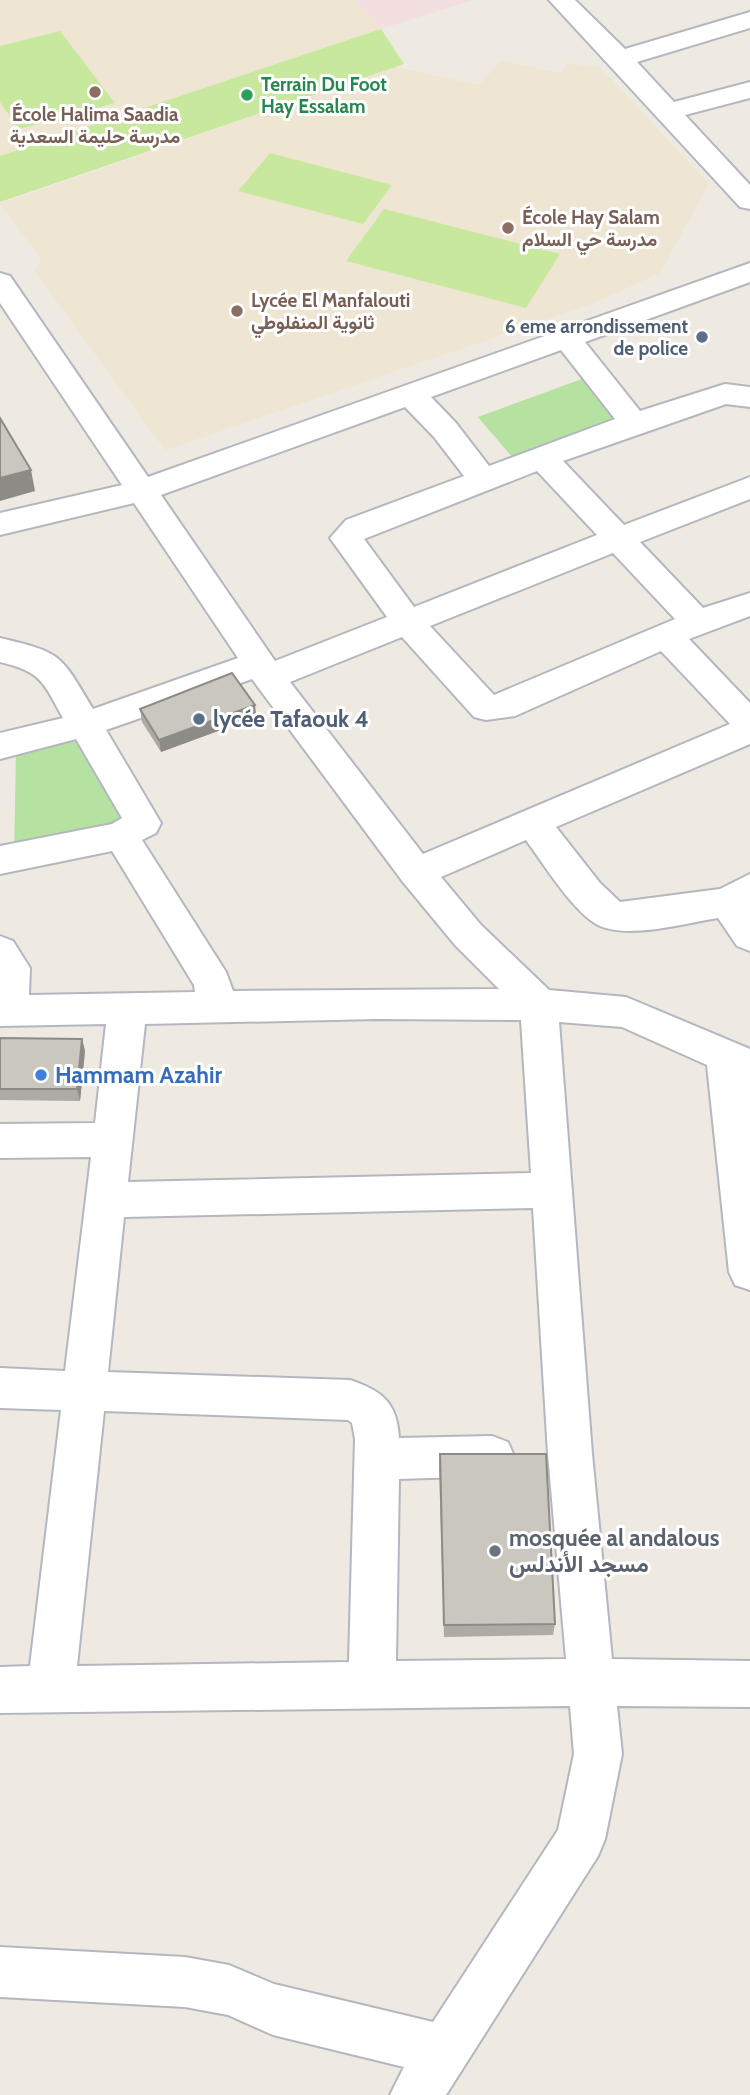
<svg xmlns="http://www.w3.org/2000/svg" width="750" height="2095" viewBox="0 0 750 2095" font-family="Cabin,Vazirmatn,sans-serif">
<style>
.education{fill:#eee6d2}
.medical{fill:#f4dfe0}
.green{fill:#b5e2a0}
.pitch{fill:#c7e89d}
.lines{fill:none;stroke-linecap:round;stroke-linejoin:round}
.minor-casing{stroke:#b4b7c0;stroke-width:4}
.minor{fill:#fff;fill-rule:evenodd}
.wall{fill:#aeaba4}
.shaded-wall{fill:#8d8b86}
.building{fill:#cac7bf;stroke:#8d8b86;stroke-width:2}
.education-dot{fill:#8d6e63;stroke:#fff;stroke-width:2.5}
.leisure-dot{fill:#2e9e5b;stroke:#fff;stroke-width:2.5}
.service-dot{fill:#5c6f8a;stroke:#fff;stroke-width:2.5}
.shop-dot{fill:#3f7fe0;stroke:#fff;stroke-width:2.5}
.worship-dot{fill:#6b7280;stroke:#fff;stroke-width:2.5}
.labels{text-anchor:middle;stroke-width:6;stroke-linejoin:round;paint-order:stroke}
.far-leisure-label{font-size:19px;font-weight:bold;fill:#27864d;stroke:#fff;text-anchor:start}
.far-education-label{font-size:19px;font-weight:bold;fill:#785e54;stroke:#fff;text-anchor:start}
.far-service-label{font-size:19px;font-weight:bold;fill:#4e5e75;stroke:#fff;text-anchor:end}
.service-label{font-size:23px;font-weight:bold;fill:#4e5e75;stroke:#fff;text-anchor:start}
.shop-label{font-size:23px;font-weight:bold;fill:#366cbe;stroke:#fff;text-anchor:start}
.worship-label{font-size:23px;font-weight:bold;fill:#5b616d;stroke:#fff;text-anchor:start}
</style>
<rect width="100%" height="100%" fill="#eee9e1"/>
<path class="education" d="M0,0H354L381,29L0,156Z
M501,61L560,73L568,63L600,68L709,183L660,273L592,304L165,450L34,270L42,260L0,204L394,67L479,85Z"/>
<path class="medical" d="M354,0H473L381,29Z"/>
<path class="green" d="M590,376L629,413L513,458L478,417Z
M77,741L127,821L14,860L16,751Z"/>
<path class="pitch" d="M381,29L404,64L0,202V156Z
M60,31L115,103L19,129L0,102V46Z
M270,153L392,185L363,224L238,191Z
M384,209L560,254L526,308L346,261Z"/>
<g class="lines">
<defs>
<path id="minor" d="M549,0H575L625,49L750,12V28L637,62L674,102L750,82V98L685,115L750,185V209L740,207Z
M750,263V282L585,342L640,411L725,384L750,387V407L726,404L563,461L624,525L750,477V499L640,542L703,608L750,593V616L689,639L750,703V744L556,827L600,883L620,902L720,889L750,874V951L737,946L718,918C686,923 630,939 600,926C575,915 543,863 526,840L441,877L481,925L549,990L626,997L750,1049V1290L735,1285L729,1272L707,1065L622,1027L559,1022L592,1454L612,1659L750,1661V1707L617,1706L622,1754L605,1839L598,1856L446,2095H390L404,2067L273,2035L228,2015L185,2007L0,1997V1947L185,1957L229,1965L274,1984L433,2022L558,1830L574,1754L570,1706L0,1713V1667L30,1666L61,1410L0,1408V1368L65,1371L91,1157L0,1158V1124L95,1123L106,1024L0,1026V936L13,941L30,968L29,995L195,992L194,985L112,851L0,874V846L112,824L122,818L76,739L0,759V733L63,718C43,682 42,672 0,662V638C63,653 60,654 93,709L238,658L134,503L0,535V513L122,485L0,303V273L10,276L148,477ZM561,350L615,419L489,466L456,423L431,397ZM405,407L434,437L464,476L346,520L330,538L387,617L275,661L161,495ZM537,471L597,535L414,607L364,539ZM613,553L675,619L494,695L430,626ZM402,637L474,717L486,720L515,716L661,651L730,724L423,854L290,682ZM252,679L403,882L455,945L499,989L233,991L226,972L142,840L156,833L161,823L106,730ZM377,1019L521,1020L531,1173L128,1182L145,1024ZM533,1208L548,1454L566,1659L396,1661L399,1479L492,1476L508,1470L514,1456L508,1442L492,1436L399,1438C397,1402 382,1391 350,1380L108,1372L124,1217ZM104,1411L348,1420L352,1423L355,1439L349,1662L77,1666Z"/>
</defs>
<use href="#minor" class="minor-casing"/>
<use href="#minor" class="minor"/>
</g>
<path class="wall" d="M255,705L256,717L161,752L142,722L140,709Z
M0,1038L82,1039L85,1051L80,1101L0,1100Z
M440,1454L555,1624L553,1635L444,1637L439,1467Z"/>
<path class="shaded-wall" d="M31,470L35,491L0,501V478Z
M255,705L256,717L161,752L159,740Z
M82,1039L85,1051L80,1101L77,1089Z"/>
<path class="building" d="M0,418L31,470L0,478Z
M232,673L255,705L159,740L140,709Z
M0,1038L82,1039L77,1089H0Z
M440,1454H546L555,1624L444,1625Z"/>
<g class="education-dot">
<circle cx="95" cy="92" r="7"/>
<circle cx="508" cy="228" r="7"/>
<circle cx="237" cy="311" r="7"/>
</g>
<circle class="leisure-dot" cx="247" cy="95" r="7"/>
<g class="service-dot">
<circle cx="702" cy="337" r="7"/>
<circle cx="199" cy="719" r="7"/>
</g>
<circle class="shop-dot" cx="41" cy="1075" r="7"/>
<circle class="worship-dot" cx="495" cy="1551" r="7"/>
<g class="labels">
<g class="far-leisure-label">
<text x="261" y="91">Terrain Du Foot<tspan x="261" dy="22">Hay Essalam</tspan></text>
</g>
<g class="far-education-label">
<text x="95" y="121" text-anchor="middle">École Halima Saadia<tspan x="95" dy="22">مدرسة حليمة السعدية</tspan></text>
<text x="522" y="224">École Hay Salam<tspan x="522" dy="22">مدرسة حي السلام</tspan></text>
<text x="251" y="307">Lycée El Manfalouti<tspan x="251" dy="22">ثانوية المنفلوطي</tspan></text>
</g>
<g class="far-service-label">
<text x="688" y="333">6 eme arrondissement<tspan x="688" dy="22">de police</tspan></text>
</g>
<g class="service-label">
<text x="213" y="727">lycée Tafaouk 4</text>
</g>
<g class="shop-label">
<text x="55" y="1083">Hammam Azahir</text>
</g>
<g class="worship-label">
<text x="509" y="1546">mosquée al andalous<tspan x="509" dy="26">مسجد الأندلس</tspan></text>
</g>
</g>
</svg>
